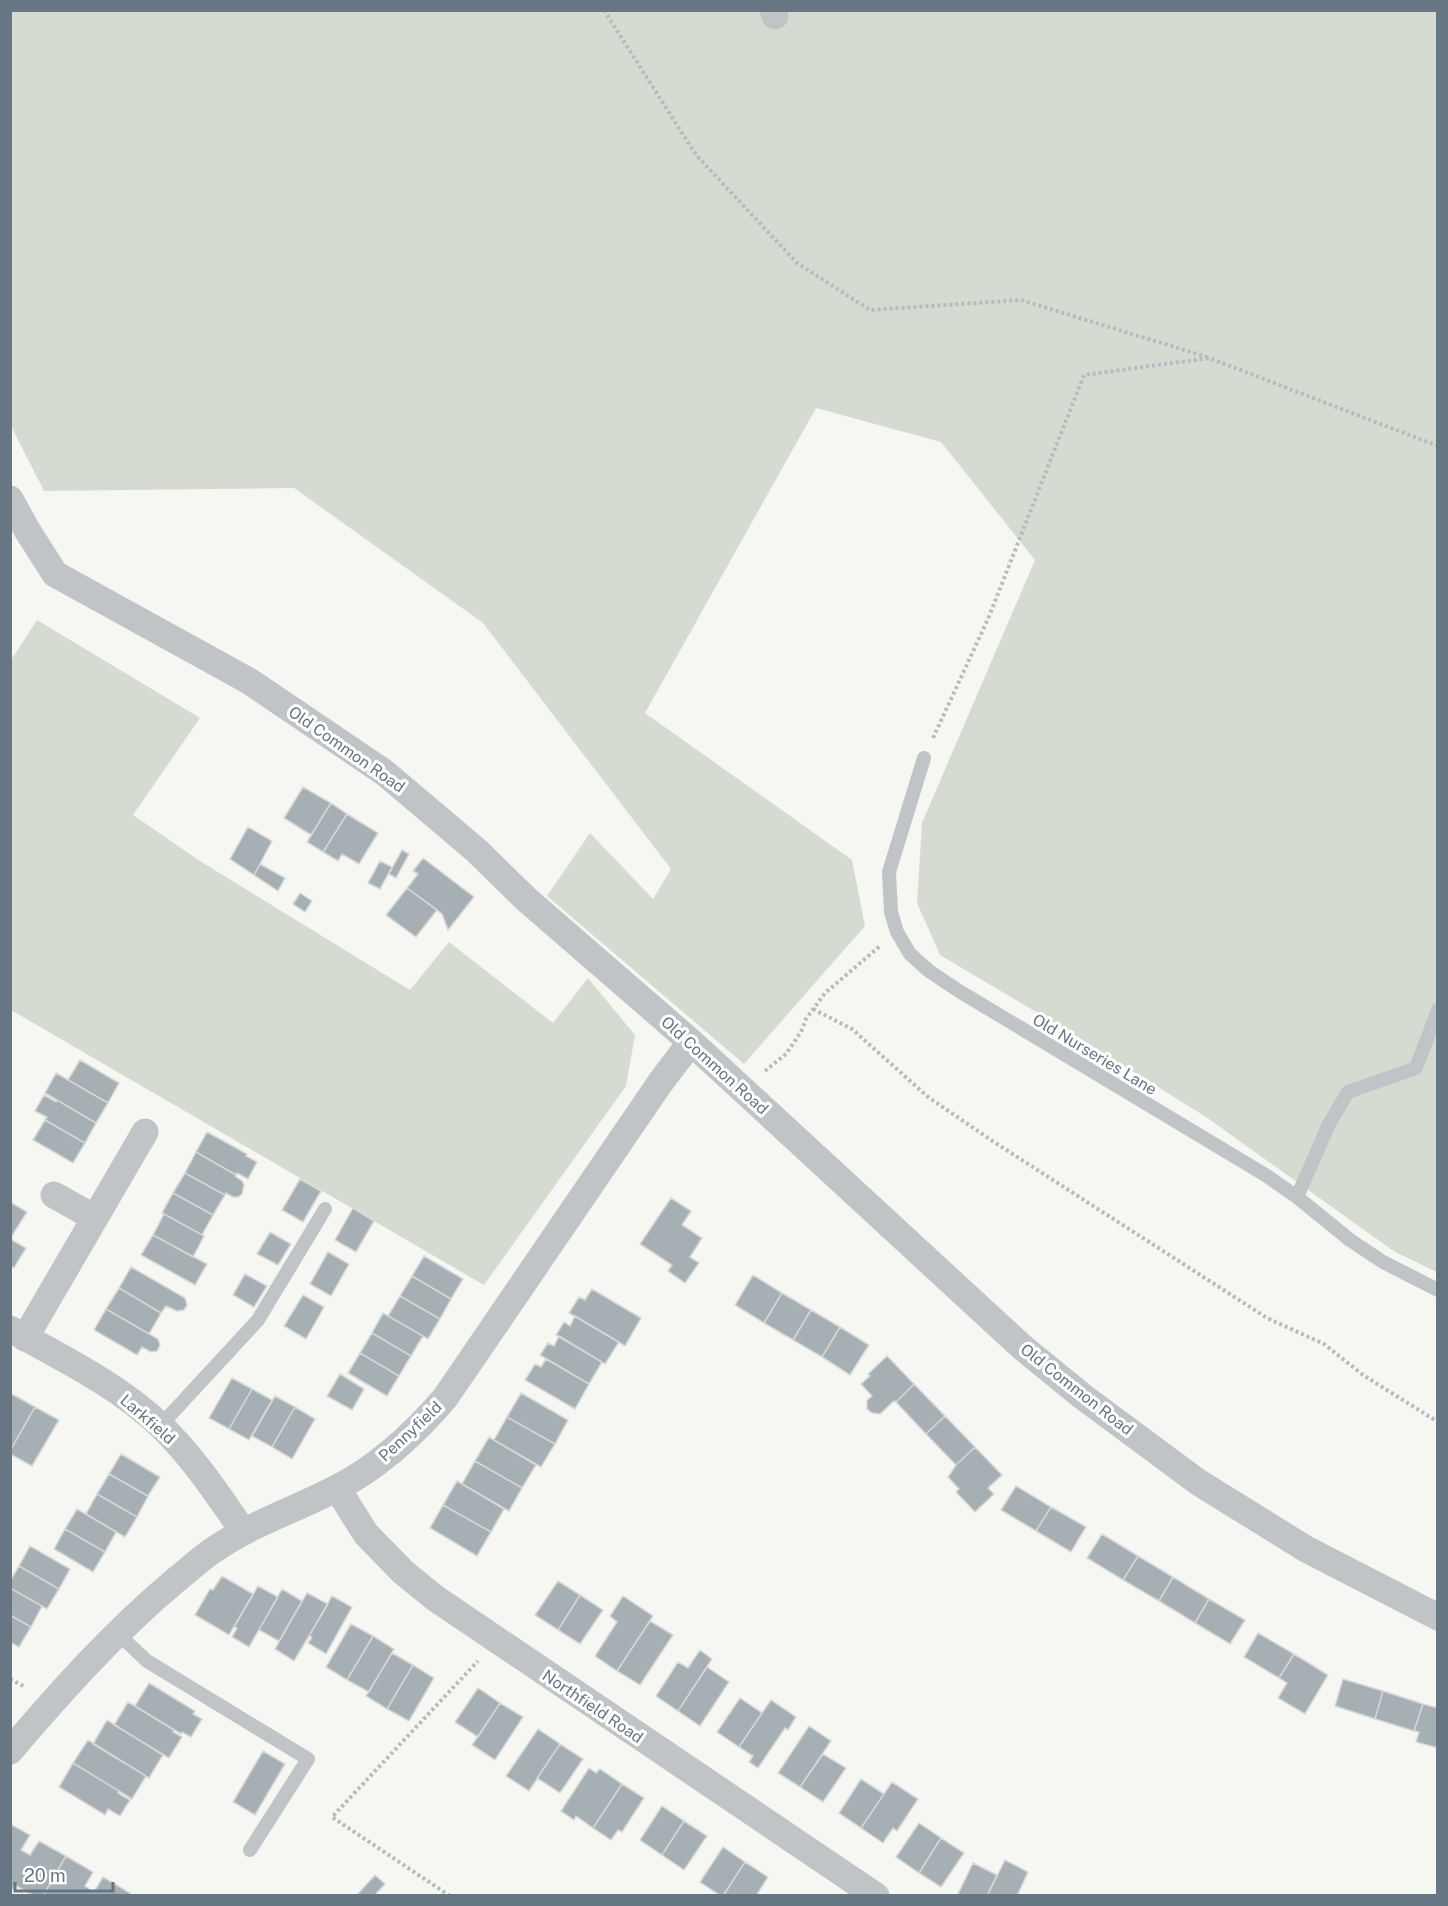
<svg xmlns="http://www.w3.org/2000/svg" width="1448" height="1906" viewBox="0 0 1448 1906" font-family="'Public Sans',sans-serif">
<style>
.green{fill:#d6dbd2}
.building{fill:#a6afb4;stroke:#d8d8d6;stroke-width:1.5}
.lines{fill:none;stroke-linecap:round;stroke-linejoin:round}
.path{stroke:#b8bbbd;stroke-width:4;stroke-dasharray:3 3;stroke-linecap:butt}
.lane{stroke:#c0c4c7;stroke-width:14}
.street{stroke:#c0c4c7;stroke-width:27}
.labels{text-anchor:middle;stroke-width:6;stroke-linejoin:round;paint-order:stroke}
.street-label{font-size:16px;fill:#667683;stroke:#fff}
</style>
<rect width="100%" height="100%" fill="#f6f6f3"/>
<path class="green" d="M10,11H1437V1272L1395,1252L1206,1117L1065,1029L940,955L917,903L922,823L1035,560L941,442L816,408L645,713L852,860L865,926L744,1064L547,896L590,833L653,899L671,869L483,623L294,488L44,491L11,426Z
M37,620L200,718L133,815L200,861L410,990L449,942L553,1023L588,978L635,1035L626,1086L484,1285L11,1010L10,662Z"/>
<path class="building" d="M303,787L331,803L311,835L284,818Z
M331,803L347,814L323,852L307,842Z
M347,814L378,833L359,864L342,854L338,861L323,852Z
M248,827L272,841L254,875L230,859Z
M402,850L409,854L396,878L389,874Z
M423,858L474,897L448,930L442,914L407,888L418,874L413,871Z
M380,861L392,867L380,889L368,883Z
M260,864L285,878L278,891L254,875Z
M407,888L437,910L416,937L386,915Z
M300,893L312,901L305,912L293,904Z
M80,1060L119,1083L108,1103L68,1080Z
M56,1073L108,1103L96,1123L45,1093Z
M44,1095L56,1102L57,1100L96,1123L85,1143L45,1120L47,1117L35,1111Z
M45,1120L85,1143L73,1163L33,1140Z
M207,1132L247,1154L246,1156L257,1162L248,1179L237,1173L236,1175L196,1152Z
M196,1152L236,1175L235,1176L242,1181L244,1185L242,1194L238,1197H233L226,1193L225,1195L185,1173Z
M185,1173L225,1195L213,1215L173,1193Z
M300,1179L321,1191L303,1222L282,1210Z
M173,1193L213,1215L202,1235L162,1213Z
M671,1198L691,1211L682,1225L702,1238L690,1257L699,1263L685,1283L668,1271L672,1265L640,1244Z
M10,1202L27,1212L10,1239Z
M353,1208L374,1221L356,1252L335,1240Z
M164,1214L204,1236L193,1257L153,1235Z
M270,1232L291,1244L278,1265L257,1254Z
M153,1235L207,1264L195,1285L141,1255Z
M10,1239L26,1248L14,1268L10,1265Z
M328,1252L349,1264L331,1296L310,1284Z
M424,1256L463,1279L451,1299L412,1276Z
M131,1267L185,1298L187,1305L184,1310L177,1311L166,1306L161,1313L119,1288Z
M245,1274L267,1286L254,1307L233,1295Z
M753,1275L782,1293L764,1323L735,1305Z
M412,1276L451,1299L440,1319L400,1296Z
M119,1288L161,1313L149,1334L106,1309Z
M592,1289L641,1318L625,1346L569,1313L579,1297L585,1300Z
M782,1293L811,1310L793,1340L764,1323Z
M303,1295L324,1307L306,1339L284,1326Z
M400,1296L440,1319L428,1339L388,1316Z
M106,1309L158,1339L160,1345L157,1351L151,1352L142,1347L137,1355L94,1330Z
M811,1310L840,1327L822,1357L793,1340Z
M383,1313L423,1336L411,1356L372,1333Z
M575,1316L619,1342L605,1364L556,1335L564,1322L570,1326Z
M840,1327L869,1345L850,1375L822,1357Z
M372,1333L411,1356L399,1376L360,1353Z
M559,1336L602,1362L589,1384L540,1355L548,1343L554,1346Z
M360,1353L399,1376L387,1396L348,1373Z
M887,1356L914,1384L896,1402L894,1401L880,1414L872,1413L867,1409V1400L872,1396L861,1384L870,1376L868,1374Z
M546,1359L589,1384L575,1409L525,1380L535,1364L541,1367Z
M340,1374L364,1389L352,1410L327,1396Z
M232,1378L252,1389L229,1429L209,1418Z
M914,1384L945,1416L926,1434L896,1402Z
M252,1389L272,1400L249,1440L229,1429Z
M521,1393L568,1420L555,1444L507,1417Z
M12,1394L35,1407L10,1451V1397Z
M275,1396L295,1407L272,1447L252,1436Z
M35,1407L59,1420L32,1466L10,1454V1451Z
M295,1407L315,1419L292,1459L272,1447Z
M945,1416L975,1447L956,1465L926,1434Z
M507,1417L555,1444L541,1467L494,1440Z
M489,1437L536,1465L522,1488L475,1461Z
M975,1447L1002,1475L988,1488L994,1494L975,1512L956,1492L959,1489L948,1477L956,1465Z
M121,1454L160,1477L148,1496L109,1474Z
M475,1461L522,1488L509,1511L462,1484Z
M109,1474L148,1496L137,1517L97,1494Z
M457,1481L504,1509L491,1532L443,1505Z
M1016,1486L1051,1507L1036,1531L1001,1510Z
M97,1494L137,1517L125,1537L86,1514Z
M443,1505L491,1532L477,1556L430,1528Z
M1051,1507L1086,1527L1071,1552L1036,1531Z
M77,1509L116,1532L105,1552L65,1529Z
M65,1529L105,1552L93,1572L54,1549Z
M1102,1534L1138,1556L1123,1580L1087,1558Z
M30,1546L70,1569L59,1589L19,1566Z
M1138,1556L1173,1577L1159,1601L1123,1580Z
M19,1566L59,1589L47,1609L10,1588V1581Z
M222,1576L253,1594L229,1635L195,1615L210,1589L213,1590Z
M1173,1577L1209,1599L1195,1623L1159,1601Z
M558,1581L580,1595L558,1630L535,1615Z
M258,1586L278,1597L249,1647L232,1637L237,1628L234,1627Z
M10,1588L42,1606L31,1627L10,1615Z
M282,1589L302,1601L279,1641L259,1630Z
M307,1593L328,1604L294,1661L275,1649Z
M580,1595L603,1610L580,1644L558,1630Z
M332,1596L352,1607L326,1654L308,1643L312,1637L309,1636Z
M623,1596L653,1616L617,1671L595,1656L617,1622L610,1616Z
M1209,1599L1245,1620L1230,1644L1195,1623Z
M10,1615L31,1627L19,1647L10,1642Z
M650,1621L673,1635L640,1685L617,1671Z
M351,1624L373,1636L347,1680L326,1667Z
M1258,1633L1294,1654L1279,1678L1244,1657Z
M373,1636L394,1649L369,1692L347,1680Z
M700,1650L712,1659L678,1711L656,1696L678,1662L688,1668Z
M392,1653L413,1665L387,1709L366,1696Z
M1294,1654L1328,1675L1305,1714L1278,1698L1287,1683L1279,1678Z
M413,1665L434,1678L409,1721L387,1709Z
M707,1667L729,1682L700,1726L678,1711Z
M1343,1679L1383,1691L1375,1719L1335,1706Z
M149,1683L195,1711L193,1714L202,1719L191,1737L182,1732L181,1734L135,1706Z
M478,1688L500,1703L478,1737L455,1722Z
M1383,1691L1423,1704L1414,1731L1375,1719Z
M740,1698L762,1713L739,1747L717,1732Z
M771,1700L796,1717L788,1730L785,1728L758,1768L749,1762L753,1756L739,1747Z
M128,1702L174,1730L173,1732L182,1737L169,1758L114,1725Z
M500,1703L523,1717L495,1760L472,1745Z
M1423,1704L1438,1708V1748L1416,1742L1419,1732L1414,1731Z
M107,1720L163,1755L149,1778L93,1744Z
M809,1726L831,1741L800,1787L778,1773Z
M538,1729L560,1744L529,1791L506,1776Z
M88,1740L146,1776L132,1799L73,1763Z
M560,1744L583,1759L560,1793L537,1778Z
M263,1751L285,1764L255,1815L233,1802Z
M823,1754L846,1768L823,1802L800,1787Z
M73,1763L119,1791L118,1793L130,1800L120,1816L108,1809L105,1815L59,1787Z
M589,1768L596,1773L600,1769L622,1784L593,1828L576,1816L574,1820L561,1811Z
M861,1779L884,1794L861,1828L839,1813Z
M892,1782L918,1799L897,1831L893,1828L883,1843L861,1828Z
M622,1784L644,1798L622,1832L618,1830L611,1840L593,1828Z
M662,1806L684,1821L662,1855L640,1840Z
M684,1821L707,1836L684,1870L662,1855Z
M919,1823L941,1838L919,1873L896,1857Z
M10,1824L30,1835L21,1850L30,1855L39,1841L66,1856L43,1896H34L15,1885L12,1890L10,1889Z
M941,1838L964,1853L941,1887L919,1873Z
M723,1847L745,1862L723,1896H721L700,1882Z
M66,1856L93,1872L85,1886L94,1892L103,1877L130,1893L128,1896H43Z
M1005,1860L1028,1872L1017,1896H987Z
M745,1862L768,1877L756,1896H723Z
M973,1863L997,1875L987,1896H957Z
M375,1875L385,1884L374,1896H356Z"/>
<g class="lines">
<path class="path" d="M604,10L696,155L797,263L870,310L1021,300L1207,357
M933,738L988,619L1084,375L1209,358L1438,446
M813,1009L852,1029L928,1097L994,1142L1267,1318L1324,1344L1363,1375L1438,1422
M765,1071L786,1054L801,1032L806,1019L825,993L880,946
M10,1679L25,1687
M450,1896L332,1817L478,1661"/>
<path class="lane" d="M924,758L889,872L891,912L897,932L910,954L929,971L959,991L1267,1176L1297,1197L1350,1240L1383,1262L1438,1290
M1297,1197L1329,1124L1348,1092L1416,1068L1438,1010
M160,1426L258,1320L325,1209
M117,1633L147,1661L308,1759L250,1850"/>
<path class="street" d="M773,10L775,16
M10,499L27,530L55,574L249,681L385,773L477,851L526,899L691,1042L1022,1347L1082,1396L1198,1482L1306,1549L1438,1617
M54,1195L95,1218
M10,1329C62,1358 118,1385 161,1426C193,1457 218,1495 243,1531
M25,1338L145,1132
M337,1488L366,1534L403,1572L435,1598L876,1896
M10,1751C62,1690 115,1631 176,1580C189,1570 201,1558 215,1549C253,1523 297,1509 337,1488C380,1466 414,1434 445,1398L660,1083L691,1042"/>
</g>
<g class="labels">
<g class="street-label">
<text transform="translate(347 749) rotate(35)" y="6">Old Common Road</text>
<text transform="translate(1095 1054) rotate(31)" y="6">Old Nurseries Lane</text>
<text transform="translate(715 1065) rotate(42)" y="6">Old Common Road</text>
<text transform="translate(1077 1389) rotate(38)" y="6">Old Common Road</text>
<text transform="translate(148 1419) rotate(41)" y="6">Larkfield</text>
<text transform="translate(410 1431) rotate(-43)" y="6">Pennyfield</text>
<text transform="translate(593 1706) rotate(34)" y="6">Northfield Road</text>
</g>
</g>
<rect width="1448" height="1906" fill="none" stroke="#667683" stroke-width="24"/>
<path d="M15 1882v9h98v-9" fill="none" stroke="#667683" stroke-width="3"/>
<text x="24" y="1882" font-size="18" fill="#667683" stroke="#ffffff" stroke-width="4.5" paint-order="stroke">20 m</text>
</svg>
